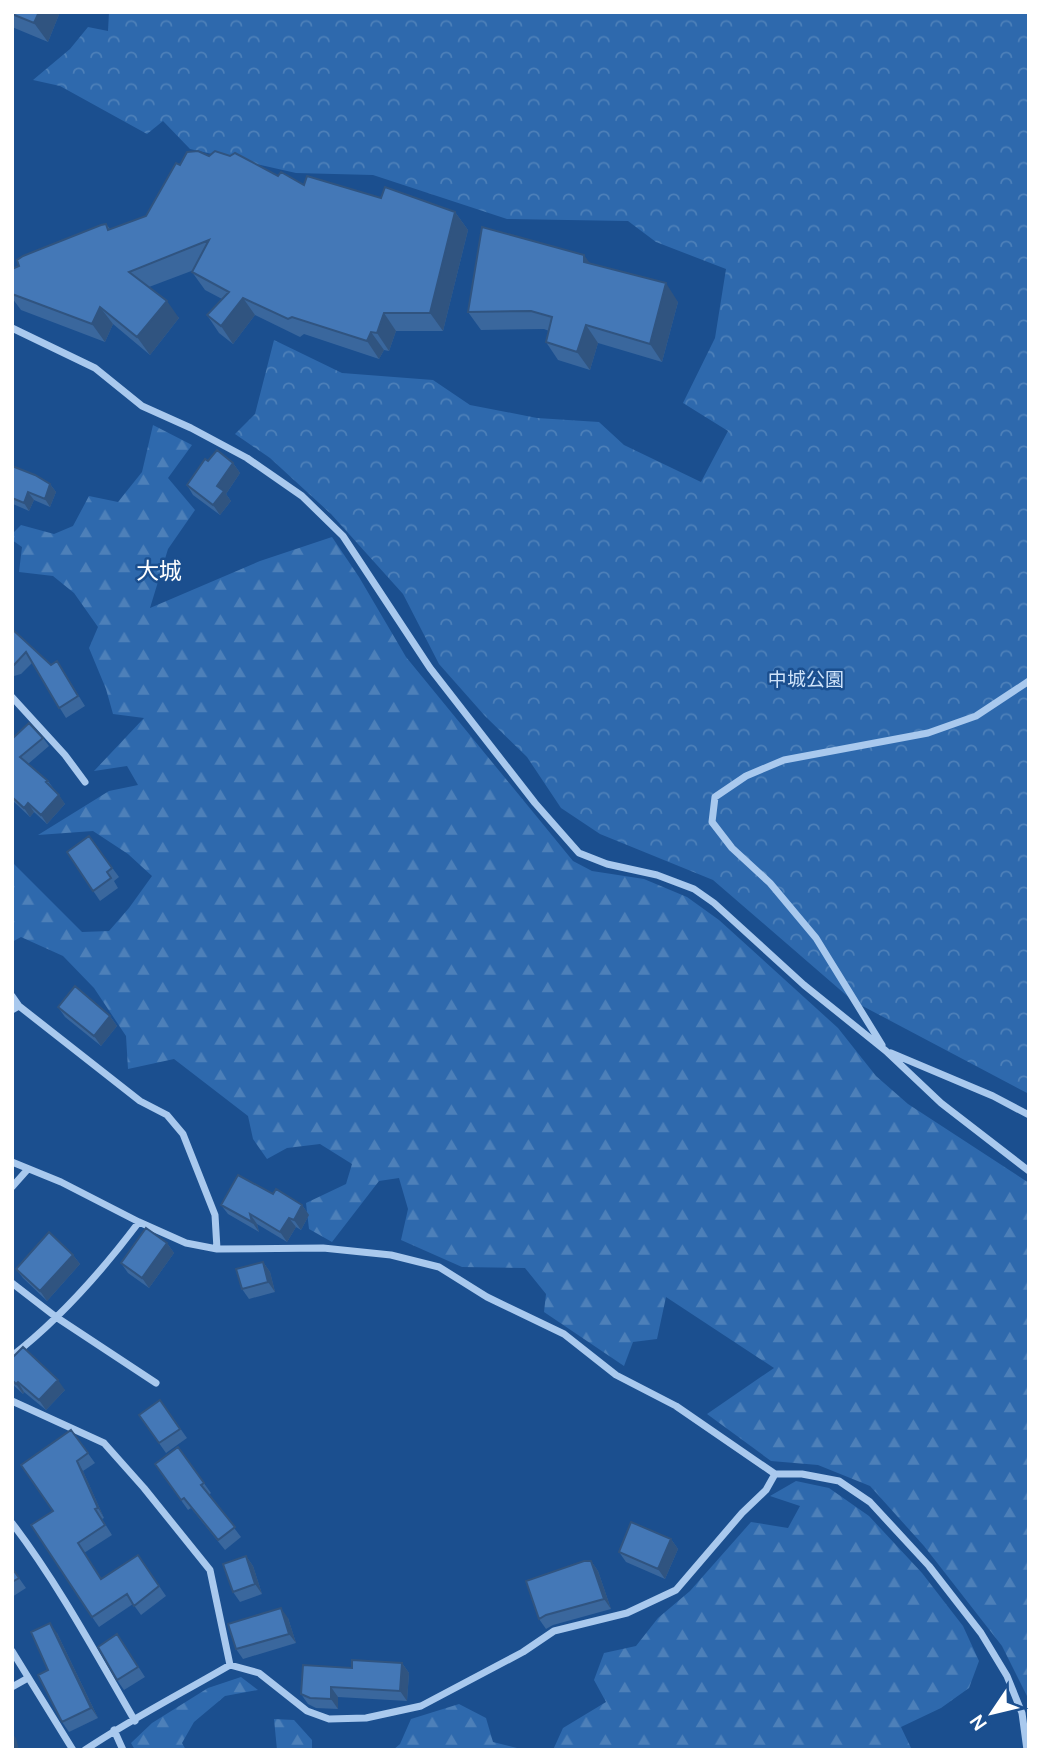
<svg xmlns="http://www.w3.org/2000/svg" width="1041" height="1762" viewBox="0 0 1041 1762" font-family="Manrope,'Noto Sans JP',sans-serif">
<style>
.forest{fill:url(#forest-firs)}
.park{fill:url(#park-crowns)}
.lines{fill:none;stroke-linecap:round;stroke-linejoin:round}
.street{stroke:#a9c9ee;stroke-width:7}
.wall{fill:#3a679d}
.shaded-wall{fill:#305480}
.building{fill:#4478b7;stroke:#305480;stroke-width:2}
.labels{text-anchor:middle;stroke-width:5;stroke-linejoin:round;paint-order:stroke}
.park-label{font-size:19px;fill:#cfe3fa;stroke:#1b4f8f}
.quarter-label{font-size:23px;fill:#fff;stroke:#1b4f8f}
</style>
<defs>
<pattern id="forest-firs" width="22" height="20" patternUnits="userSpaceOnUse" patternTransform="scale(1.75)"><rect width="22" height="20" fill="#2e69ad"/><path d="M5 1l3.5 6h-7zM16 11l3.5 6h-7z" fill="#4d80b9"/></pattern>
<pattern id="park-crowns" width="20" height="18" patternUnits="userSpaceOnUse" patternTransform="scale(1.75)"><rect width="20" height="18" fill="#2e69ad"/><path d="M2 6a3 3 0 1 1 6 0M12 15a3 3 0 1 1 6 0" fill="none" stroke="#4d80b9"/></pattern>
</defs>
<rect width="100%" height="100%" fill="#1b4f8f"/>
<path class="forest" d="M153,425L192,445L168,478L195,510L168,549L150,608L260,561L332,537L359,577L406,657L573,861L592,871L644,879L687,897L719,920L838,1028L876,1076L908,1104L1029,1183V1700L1002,1646L924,1546L870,1486L818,1465L771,1461L707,1414L774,1368L666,1297L657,1339L633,1342L624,1366L544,1312L546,1294L525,1268L462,1267L401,1240L408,1209L399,1178L379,1181L332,1242L309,1229L306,1203L346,1184L352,1164L320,1144L287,1148L267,1159L253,1139L248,1116L174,1059L128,1069L126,1036L94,988L63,956L21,937L12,942V862L82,932L109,931L129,908L152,876L128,854L93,831L38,835L109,791L138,785L127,766L94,771L144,718L113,714L106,689L89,648L98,627L74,593L53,576L19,572L22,547L12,540V534L21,525L54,534L73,526L89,496L118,502L142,472Z
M796,1481L829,1488L869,1516L922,1573L963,1626L979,1661L969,1688L941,1708L901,1727L912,1750H553L563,1728L606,1702L594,1680L604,1653L636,1646L658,1618L690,1591L751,1522L788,1528L800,1506L770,1496Z
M241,1677L258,1690L225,1696L194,1722L182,1743L186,1750H135L131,1743L152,1723L208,1688Z
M459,1704L486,1718L493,1742L525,1750H393L400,1744L411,1719Z
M274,1719L294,1720L312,1740V1750H277Z"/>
<path class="park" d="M109,12H1029V1094L853,1001L713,880L600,834L561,808L527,757L485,716L439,664L403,594L331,514L270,458L235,434L255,414L274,340L342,373L433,380L470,405L537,418L599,422L624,445L701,482L728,431L683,403L715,338L726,269L656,242L628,221L507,219L373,175L296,173L190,149L163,121L147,134L60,86L33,80L70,49L88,27L108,31Z"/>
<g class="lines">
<path class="street" d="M12,328L95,368L142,406L191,428L247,458L302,496L343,536L430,668L535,803L579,853L607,864L657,875L694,889L714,903L804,985L886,1051L941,1103L1029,1171
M12,697L65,755L85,782
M12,996L19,1006
M12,1010L19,1006L140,1101L167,1115L183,1134L215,1215L217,1249
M882,1045L816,938L770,883L732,848L712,822L715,797L746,776L784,760L928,733L976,716L1029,681
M891,1053L993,1096L1029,1115
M12,1162L61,1182L139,1222L186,1243L217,1249L323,1248L391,1255L439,1267L487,1297L564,1334L616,1375L676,1406L775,1474H802L839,1481L870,1502L929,1566L981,1633L1007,1676L1022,1713L1027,1750
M12,1187L28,1169
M12,1283L56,1317L156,1383
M12,1356C61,1318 102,1271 139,1222
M12,1401L104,1443L144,1488L210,1570L230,1665
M12,1523C59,1585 96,1654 135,1721
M12,1651L73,1750
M12,1687L28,1678
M114,1730L123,1750
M85,1750C131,1719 182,1693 230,1665L259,1673L307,1711L329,1719L366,1718L421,1706L523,1652L554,1631L627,1613L676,1590L742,1513L766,1490L775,1474"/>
</g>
<path class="wall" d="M12,12H60L48,42L12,27Z
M209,156L304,185L455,212L468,230L443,331H396L389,351L384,350L379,359L304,334L300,337L255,315L233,344L219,333L207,315L222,299L205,290L192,272L194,270L149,287L179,318L150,355L113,324L105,342L21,310L12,298V269L19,266L106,224L110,229L146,216L180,165Z
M590,263L678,302L662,362L598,343L590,370L558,360L546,342L549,331L544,329L481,330L468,312Z
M208,461L233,463L240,473L226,494L231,501L220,515L193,495L187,485Z
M12,466L50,484L56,492L50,507L34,500L29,511L13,504L12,508Z
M12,629L51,665L57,661L85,706L66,718L32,663L21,674L14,676L12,675Z
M43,738L49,746L28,764L48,781L65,804L47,824L34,812L30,817L12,800V739Z
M89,836L119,877L114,881L118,888L100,901L67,852Z
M58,1007L110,1016L117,1026L101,1046L65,1017Z
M273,1194L302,1205L309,1215L301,1230L296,1227L287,1242L257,1224L259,1232L228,1214L221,1205Z
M167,1243L174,1253L149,1288L128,1273L121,1263Z
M73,1255L80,1264L47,1301L23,1278L16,1269Z
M263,1262L270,1272L275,1292L249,1299L242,1289Z
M12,1358L65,1390L46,1410L24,1392L23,1394L12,1384Z
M160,1400L187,1438L166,1453L139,1415Z
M71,1430L95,1463L83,1471L104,1518L102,1519L112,1535L84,1553L101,1579L138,1555L166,1596L141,1615L133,1604L99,1627L92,1617L53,1511Z
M178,1447L211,1493L209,1495L241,1537L225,1550L191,1508L188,1510L155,1464Z
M671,1539L678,1549L665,1579L626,1562L619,1552Z
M246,1556L253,1566L262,1594L240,1602L233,1592Z
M591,1561L598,1571L611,1609L553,1625L546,1629L539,1619Z
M12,1568L26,1588L12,1597Z
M288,1618L296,1643L243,1659L236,1649Z
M57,1633L98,1718L69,1732L62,1722L48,1670Z
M117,1634L145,1677L124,1690L117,1680Z
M402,1663L409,1673L407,1701L338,1697V1709L316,1708L308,1704L301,1694L352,1668Z"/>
<path class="shaded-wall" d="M39,12H60L48,42L34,23Z
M455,212L468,230L443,331L430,313Z
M584,255L597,273L584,262Z
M666,283L678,302L662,362L650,344Z
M243,298L255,315L233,344L221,326Z
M167,301L179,318L150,355L137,337Z
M100,307L113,324L105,342L92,324Z
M384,313L396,331L389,351L377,333Z
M586,325L598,343L590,370L577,352Z
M371,332L384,350L379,359L367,341Z
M233,463L240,473L226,494L231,501L220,515L213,505L217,486Z
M50,484L56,492L50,507L45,499Z
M28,492L34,500L29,511L24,503Z
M59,795L65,804L47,824L41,815Z
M28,803L34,812L30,817L24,808Z
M110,1016L117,1026L101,1046L94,1036Z
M302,1205L309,1215L301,1230L294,1220Z
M250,1214L257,1224L259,1232L252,1222Z
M289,1218L296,1227L287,1242L280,1232Z
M167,1243L174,1253L149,1288L142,1278Z
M73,1255L80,1264L47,1301L40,1291Z
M263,1262L270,1272L275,1292L268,1282Z
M58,1380L65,1390L46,1410L39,1400Z
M18,1382L24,1392L23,1394L16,1384Z
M77,1461L83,1471L104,1518L98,1508Z
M671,1539L678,1549L665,1579L658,1569Z
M246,1556L253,1566L262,1594L255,1584Z
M591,1561L598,1571L611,1609L604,1599Z
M281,1608L288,1618L296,1643L289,1634Z
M50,1623L57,1633L98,1718L91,1708Z
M402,1663L409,1673L407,1701L400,1691Z
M331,1687L338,1697V1709L331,1699Z
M12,1733L16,1738L19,1750H15L12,1740Z"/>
<path class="building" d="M12,12H39L34,23L12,14Z
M198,151L209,156L215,151L230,156L235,153L278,176L281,172L304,185L307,176L381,198L385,187L455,212L430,313H384L377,333L371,332L367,341L292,317L288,319L243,298L221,326L207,315L229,292L192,272L209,240L129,272L167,301L137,337L100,307L92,324L12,294V269L19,266L17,260L23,256L101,225L106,224L108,230L146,216L176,163L180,165L187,152Z
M482,227L584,255V262L666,283L650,344L586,325L577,352L546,342L552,317L531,311L468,312Z
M217,450L233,463L217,486L224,491L213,505L187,485L205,459L208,461Z
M12,466L35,475L50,484L45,499L28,492L24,503L12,498Z
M12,629L51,665L57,661L78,696L59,708L26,652L14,665H12Z
M29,723L43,738L20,757L48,781L46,782L59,795L41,815L28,803L24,808L12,797V739Z
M89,836L112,868L107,872L111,878L93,891L67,852Z
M75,986L110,1016L94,1036L58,1007Z
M238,1175L273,1194L276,1189L302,1205L294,1220L289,1218L280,1232L250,1214L252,1222L221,1205Z
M146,1228L167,1243L142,1278L121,1263Z
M49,1232L73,1255L40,1291L16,1269Z
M263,1262L268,1282L242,1289L236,1269Z
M23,1347L58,1380L39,1400L18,1382L16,1384L12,1380V1358Z
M160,1400L180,1429L159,1443L139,1415Z
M71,1430L88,1453L77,1461L98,1508L95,1509L105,1525L78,1543L101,1579L138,1555L159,1586L134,1606L127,1594L92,1617L31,1525L53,1511L21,1465Z
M178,1447L204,1483L201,1485L235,1527L218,1540L184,1498L181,1500L155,1464Z
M631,1522L671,1539L658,1569L619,1552Z
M246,1556L255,1584L233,1592L223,1564Z
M584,1561H591L604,1599L546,1615L539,1619L526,1581Z
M12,1568L19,1578L12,1582Z
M281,1608L289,1634L236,1649L228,1624Z
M50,1623L91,1708L62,1722L38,1675L48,1670L31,1632Z
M117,1634L138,1667L117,1680L98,1647Z
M352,1660L402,1663L400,1691L331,1687V1699L310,1698L301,1694L303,1665L352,1668Z"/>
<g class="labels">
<g class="park-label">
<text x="806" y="686">中城公園</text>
</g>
<g class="quarter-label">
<text x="159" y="579">大城</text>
</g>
</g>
<rect width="1041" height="1762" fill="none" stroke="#ffffff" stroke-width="28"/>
<g transform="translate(992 1713) rotate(235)" stroke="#1b4f8f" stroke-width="5" paint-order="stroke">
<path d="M0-5L12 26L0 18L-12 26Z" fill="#ffffff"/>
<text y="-10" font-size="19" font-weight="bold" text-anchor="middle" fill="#ffffff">N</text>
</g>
</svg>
